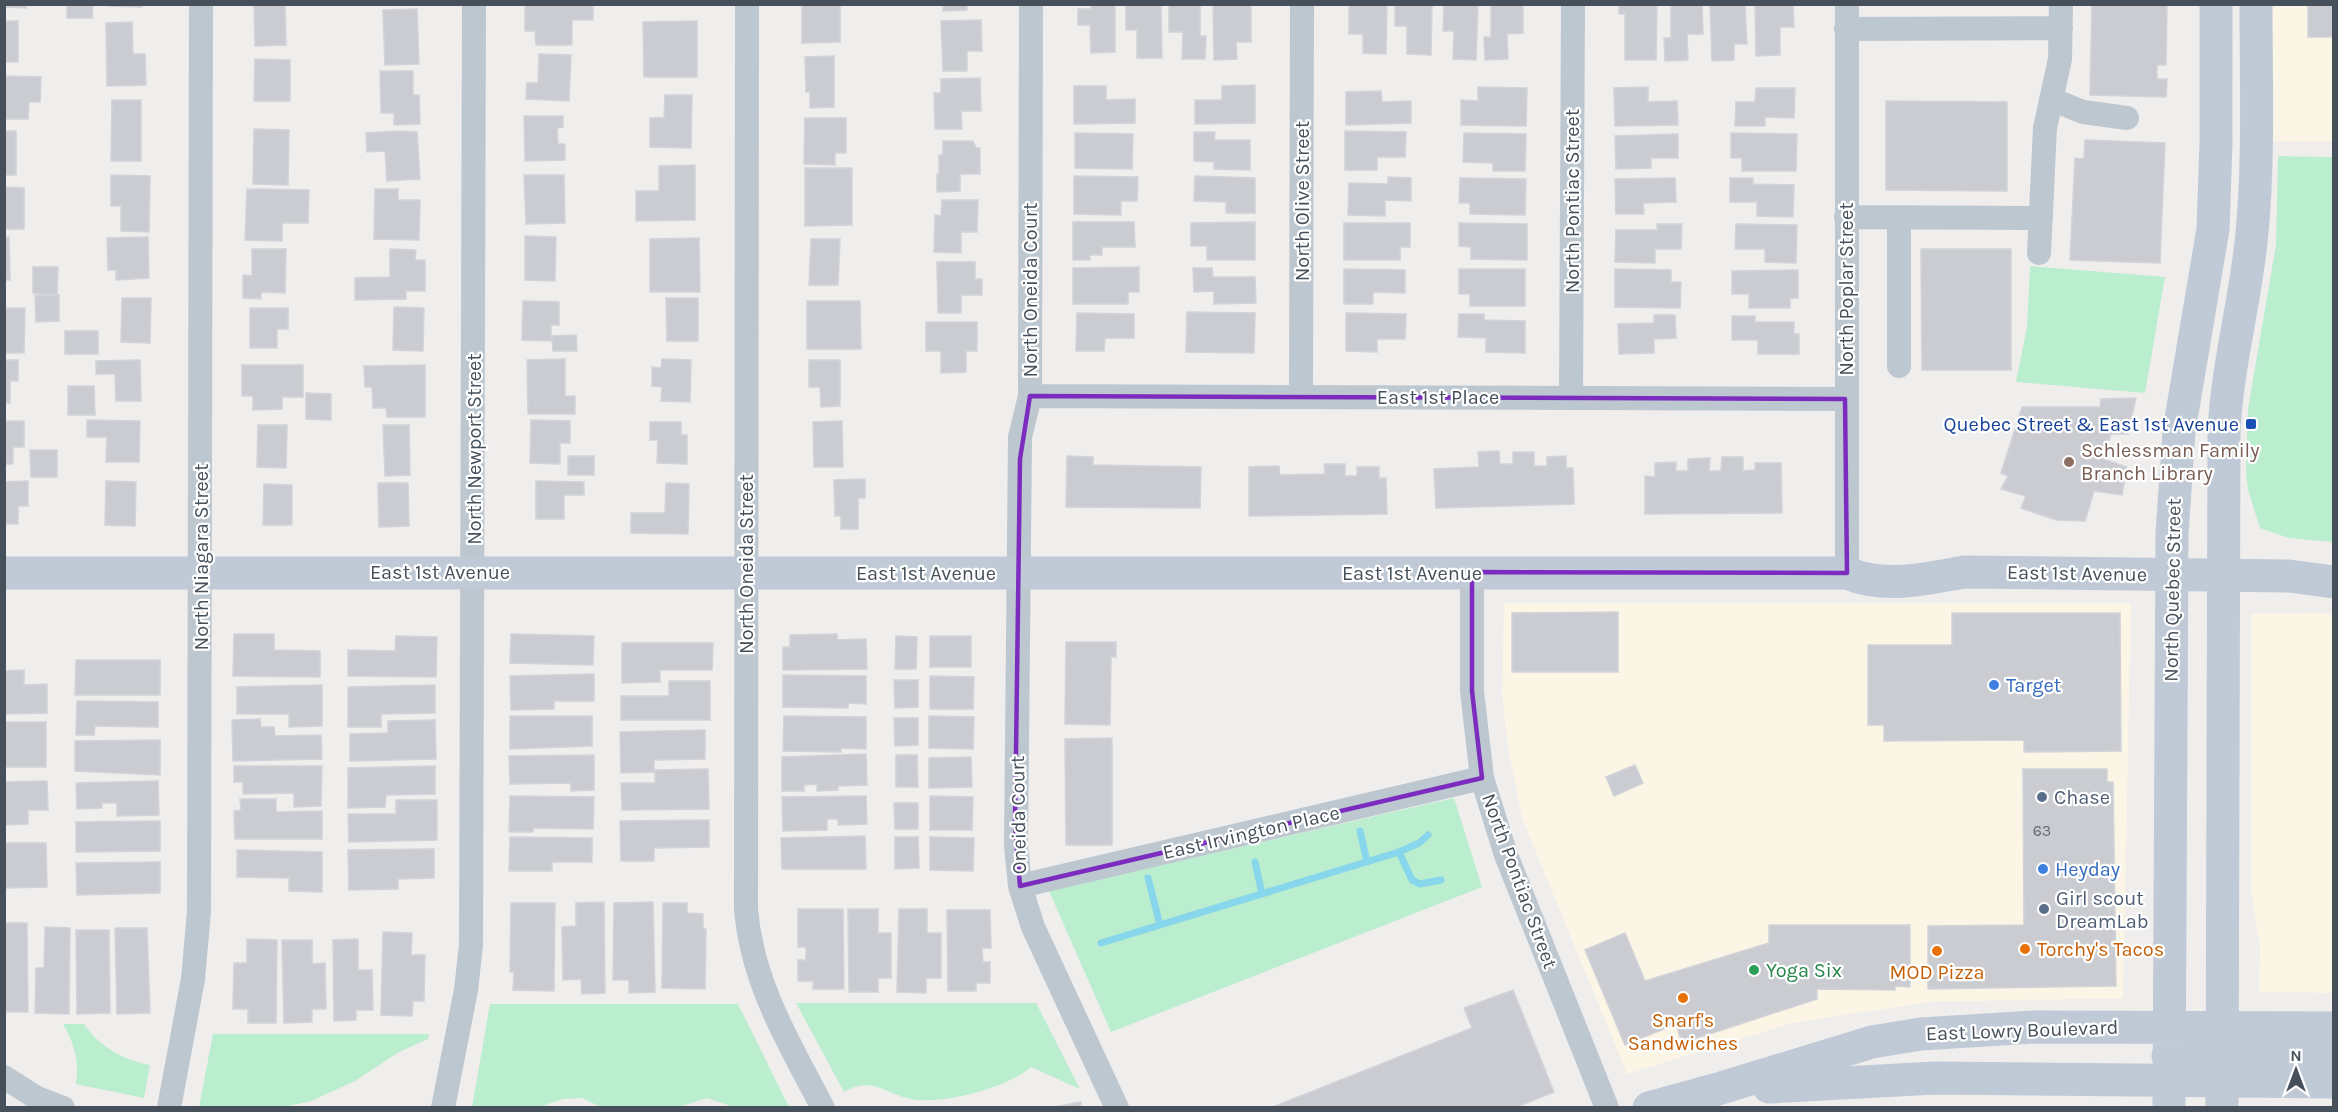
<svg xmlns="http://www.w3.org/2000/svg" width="2338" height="1112" viewBox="0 0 2338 1112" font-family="Karla,sans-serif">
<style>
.commercial{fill:#fbf5e5}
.green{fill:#baeece}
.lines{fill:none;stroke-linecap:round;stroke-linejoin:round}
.stream{stroke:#87d6eb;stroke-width:7}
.building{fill:#caccd2;stroke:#d1d3d9;stroke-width:1.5}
.street{stroke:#bdc7cf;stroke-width:24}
.secondary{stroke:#bfcad6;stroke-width:33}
.marked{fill:none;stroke:#7b2cbf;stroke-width:4.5;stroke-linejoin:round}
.transit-dot{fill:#1a4fb4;stroke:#fff;stroke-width:2}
.education-dot{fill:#8d6e63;stroke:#fff;stroke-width:2}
.shop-dot{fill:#3f7fe0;stroke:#fff;stroke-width:2}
.service-dot{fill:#5c6f8a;stroke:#fff;stroke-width:2}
.food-dot{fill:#e8710a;stroke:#fff;stroke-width:2}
.leisure-dot{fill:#2e9e5b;stroke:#fff;stroke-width:2}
.labels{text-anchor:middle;stroke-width:4.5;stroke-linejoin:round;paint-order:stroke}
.number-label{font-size:16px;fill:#666f78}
.street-label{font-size:20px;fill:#45505a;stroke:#fff}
.transit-label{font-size:20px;fill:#164399;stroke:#fff;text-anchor:end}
.education-label{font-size:20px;fill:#785e54;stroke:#fff;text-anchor:start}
.shop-label{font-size:20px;fill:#366cbe;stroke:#fff;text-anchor:start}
.service-label{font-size:20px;fill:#4e5e75;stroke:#fff;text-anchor:start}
.food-label{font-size:20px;fill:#c56008;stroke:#fff}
.leisure-label{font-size:20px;fill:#27864d;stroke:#fff;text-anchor:start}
</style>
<rect width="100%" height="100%" fill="#f0eded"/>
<path class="commercial" d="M2256,5H2333V142L2256,141Z
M1504,603H2131L2123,998L1929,1002L1793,1023L1627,1074L1522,818L1507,742L1502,692Z
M2320,613L2334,615L2333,993L2259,992L2260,946L2251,890V614Z"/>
<path class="green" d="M2278,156L2333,157V542L2289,538L2260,528L2248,490L2246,473L2248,409L2276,245Z
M2030,266L2165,277L2145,393L2016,382L2027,327Z
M1454,798L1482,887L1111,1032L1049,891Z
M796,1003H1036L1080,1089L1031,1067C1009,1087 948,1103 918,1100C888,1098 875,1074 844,1092Z
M490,1004H738L789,1107H734L707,1098L676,1108L601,1107L582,1098L563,1099L539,1107H472Z
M63,1024H84C100,1047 123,1060 150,1065L144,1098L76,1084C79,1060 75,1045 63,1024Z
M213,1034H429L428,1039L399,1052L355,1081L311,1101L284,1107H199Z"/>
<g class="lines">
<path class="stream" d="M1360,831L1367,862
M1399,852L1412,880L1420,884L1441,880
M1255,862L1262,894
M1148,878L1160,925
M1101,943L1399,852L1419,843L1428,835"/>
</g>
<path class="building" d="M4,4H26V8L4,7Z
M67,4H93L92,18H67Z
M110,4H142V7L109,6Z
M254,4H285L286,45L255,46Z
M525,4H593V20H572V45H536L535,31H525Z
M802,4H840V42L802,43Z
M943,4H967V10L943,11Z
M1091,4H1115V52L1091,53L1090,25H1078V9H1091Z
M1126,4H1161L1162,58H1137V30H1126Z
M1169,4H1200V36H1206L1205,59H1182L1183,32H1169Z
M1213,4H1251V42H1236L1237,59L1214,60Z
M1349,4H1387L1386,54L1363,53V34H1349Z
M1395,4H1432L1431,55L1407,54V26H1395Z
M1444,4H1478L1476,60L1453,59L1454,31H1443Z
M1491,4H1523V33L1507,34L1508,59L1485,60L1484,37H1491Z
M1619,4H1657L1656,60H1625V14H1619Z
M1671,4H1702L1703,34H1687L1688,60L1665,61L1664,38H1671Z
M1710,4H1745L1747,44H1734V60L1712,61Z
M1755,4H1793L1794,27H1780V55L1756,56Z
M2092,4H2167L2166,65H2157V79H2167L2166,97L2090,95Z
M2308,4H2334V37H2308Z
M417,9L419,64L385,65L383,10Z
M981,20L982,51H967V71H943L941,21Z
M4,21H18V62H4Z
M697,21V77H644L643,22Z
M132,22L133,54H145L146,85L107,86L106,23Z
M539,54L571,55L569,101L526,99L527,83H538Z
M834,56V107L810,108V92H806L805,57Z
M255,59L290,60V101H254Z
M380,71H413V95H419L420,124L394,125V113H381Z
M4,76L41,77L40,102H29L28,119H4Z
M980,78L981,111H961L962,129H935L934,93H941V79Z
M1255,85V123L1195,124V100H1222V86Z
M1074,86H1106V100L1135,99V123L1074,124Z
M1478,87L1527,88L1526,126L1461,125V100L1478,101Z
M1648,87V102L1677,101L1678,125L1615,126L1614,88Z
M1756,88H1795L1794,118L1765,117V126H1735L1736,102H1755Z
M1381,91L1382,102L1411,101V123L1346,125V92Z
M665,95H692L691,148L650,147V118H664Z
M112,100H141V161H111Z
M1886,101L2007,102V191L1886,190Z
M524,116H563V127L557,128L558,144H565V160L525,161Z
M805,118H846V153H835V165L804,164Z
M254,129L289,130L288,185L253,184Z
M4,131H16V175H4Z
M399,131L417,132L420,179L387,181L385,151L367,152L366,133Z
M1345,131L1406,132L1405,157H1377V170H1345Z
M1194,132H1215L1214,140H1250V170L1214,169V162L1194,161Z
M1075,133L1133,134L1132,169L1075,168Z
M1464,133L1526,134L1525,171H1493V163L1463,162Z
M1731,133L1797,134L1796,171H1742V158H1731Z
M1678,134V158H1651V168L1616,169L1615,136Z
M2085,140L2165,143L2160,263L2070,260L2075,158L2084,159Z
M943,141H973L976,148H980V174H960V191L937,192V174H939V155H943Z
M695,165V220L636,221V191H659V166Z
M805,168H852V225L805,226Z
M111,175L150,176L149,232L121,231V206H111Z
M524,175H564L565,223L526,224Z
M1074,176L1138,177L1137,201H1121V215L1074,214Z
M1195,176L1255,178V213H1226V202L1194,201Z
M1388,177L1411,178V201L1385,200V216L1348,215L1349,183L1388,184Z
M1460,178L1526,179L1525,215L1470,214V203H1459Z
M1675,178L1676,202L1643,203L1644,214H1616L1615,179Z
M1730,178H1753V184L1794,185L1793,217L1757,216V202H1730Z
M4,187L24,188V229H4Z
M247,189L309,190L308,223H282V241L245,240Z
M375,189H398V200H420L419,240L374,239Z
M942,200H978L977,232H961V253L934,252L935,215L941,216Z
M1073,222H1134L1135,247H1102V255H1090V260H1073Z
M1255,222V260H1207V246H1191V223Z
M1344,223H1410V247H1400V260H1344Z
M1459,223L1527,224V260L1471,259V247L1459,246Z
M1657,224H1682L1681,249H1655V263L1615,262L1616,230H1657Z
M1736,224L1797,225L1796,263L1765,262V249H1735Z
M525,236L556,237L555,281L525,280Z
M4,237H9L10,280H4Z
M148,237L149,278L116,280V270H108L107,238Z
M699,238L700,292H650V239Z
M811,239H840L838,285H809Z
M252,249H286L285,293L261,292V299L243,298V275L252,276Z
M390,249L416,250L415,260H425V291H406V299L355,300V278L390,277Z
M1921,249H2011V370H1922Z
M937,262H975V279H982V295H961V313H938Z
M33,267H58L57,294L33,293Z
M1139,267V292H1128V304H1073V268Z
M1193,268H1212L1213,277H1255L1256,303L1214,304V291L1194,292Z
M1344,269L1405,270V293L1373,292V304H1344Z
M1459,269H1525V306H1470V294H1459Z
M1615,269L1671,270V282H1681L1680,308L1615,307Z
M1798,270V298H1790V308H1749V294H1732V271Z
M35,295H59V321L36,322Z
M122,298H151L150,343L121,342Z
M666,298H698V341H667Z
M523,301L559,302V325H551V341L522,340Z
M807,301H860L861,349H807Z
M394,307L424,308L423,351L393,350Z
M4,308H25L24,353H4Z
M250,308H288V329H277V348H250Z
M1187,312L1255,313L1254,353L1186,352Z
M1077,313L1134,314V338H1105L1104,351H1076Z
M1346,313L1406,314L1405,339H1377V352L1346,351Z
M1459,314H1484V320L1525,321V353L1486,352V338L1458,337Z
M1654,315H1675L1676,338L1654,339V353L1619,354L1618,324L1654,323Z
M1732,316H1755V322H1794V334H1799V354H1758V340H1732Z
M926,322H977V351H966V372L941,373V351H926Z
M65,331H98V354H65Z
M576,335L577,351H553L552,336Z
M565,359V396H575V414H528L527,360Z
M662,359L691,360L690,402L661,401L662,387L652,386V367L661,368Z
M4,360H18V381H10V403H4Z
M140,360L141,401H116L115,374H96V361Z
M809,360H840V406L821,407L820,387H809Z
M242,365H303V397H282V409L253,410V396H242Z
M425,365V417H387L386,408H373L372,387H365L364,366Z
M68,386H94L95,415H68Z
M306,393L331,394V420L306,419Z
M2136,398L2128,434H2111L2103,459L2127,467L2122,495L2094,491L2085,521L2056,520L2021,508L2026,496L2001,489L2008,476L2001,473L2022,407H2100L2101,399Z
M87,420L140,421L139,462H106L107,437H87Z
M531,420L570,421V443H560V464L530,463Z
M4,421H24V447H13V464H4Z
M842,421L843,467H814L813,422Z
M650,422H681V435H687V464L657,463L658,440H650Z
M258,425H287L286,468L257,467Z
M383,425H409L410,475L385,476Z
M30,450H57V477H31Z
M1499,451L1500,464H1513V452H1534V466H1547V457L1566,456V468H1573L1574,504L1436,508L1434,469L1479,467L1478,452Z
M568,456H594V475H568Z
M1067,456L1093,457V465L1201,467L1200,508L1066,507Z
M1722,457H1743V471L1755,470V463H1781L1782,513L1645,514V476L1655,477V463L1676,462V471H1688V459L1710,458L1709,471H1721Z
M1324,464H1345V476H1357V467H1379V478H1386L1387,514L1249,516V467L1279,466L1280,475L1325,474Z
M865,479V498H858V529H841V516H835L834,480Z
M28,481V506H18V524H4V482Z
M106,481L136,482L135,526L105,525Z
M536,481L584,482V495H564V519H536Z
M378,483H408L409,526L379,527Z
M666,483L689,484L688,534L631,533V513H665Z
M264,484L292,485V525H263Z
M1618,612V672H1512V613Z
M1952,613H2120L2121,751L2024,752V740L1884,741V725H1868V645H1952Z
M234,634H274V650L320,651V677L233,676Z
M511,634L594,636L593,665L510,663Z
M837,634V640L866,639L867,669L783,670V647H790V635Z
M396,636L437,637L436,677L348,676V650L395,651Z
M896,636L917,637L916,669H895Z
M930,636H971V667H930Z
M1066,642H1116V657H1111L1110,725L1065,724Z
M622,643H713L712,670H660V682L622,683Z
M76,660H160V695H75Z
M24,670V685L47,684V713L4,714V671Z
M594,674V701H554V709L511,710L510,676Z
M783,675L866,676V704L848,703V708L783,707Z
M930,676L974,677L973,709H930Z
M894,680H918V707L895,708Z
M669,681H710V720H621V696H669Z
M322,685V726L289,727V714H237V687Z
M435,685V713L381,714V727H348V687Z
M77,701L158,702V727L95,726L94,735H76Z
M510,716H592V746L510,749Z
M784,716L866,717V749L841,748V752L783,751Z
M929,716L974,717L973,749L929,748Z
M894,718H918V745L895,746Z
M260,719L261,727H274L275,736L321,735L322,759L233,761L232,720Z
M435,720L436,759L350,761V734L388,733V721Z
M4,722H46V767H4Z
M705,730V759L654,760V772L621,773L620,732Z
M1112,738V845H1066L1065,739Z
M160,740V775L75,771V741Z
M866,754L867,785L838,786V790L817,791V784L804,785V791H782V757Z
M594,755V790L571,791V783L510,784L509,756Z
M896,755H917L918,787H896Z
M971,757L972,787L929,788V758Z
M1635,765L1643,783L1614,796L1606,777Z
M234,766H322L321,806L294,807V793L243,794V782H234Z
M435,766V794L386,795L385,807L348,808V768Z
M708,769L709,809L622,810L621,783H655V770Z
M2023,769H2107V782H2113L2116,986L1928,989V926L2024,925Z
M47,781L48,810H28V824L4,825V782Z
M158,781L159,815L117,816V803H102V808L77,809L76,783Z
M510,796L594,797L593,829L533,828V832H509Z
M866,796L867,824L838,825V819H827V830L783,831L782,797Z
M930,796L973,797L972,830H930Z
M240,799H276V812L322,811V839H235L234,811L241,810Z
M396,800H437V840L349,842L348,814H396Z
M894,803H918V829H895Z
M709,820V847L654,848V861H621L620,821Z
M160,821V851L76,852V822Z
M865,836L866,869H782L781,838Z
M510,837L592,838V862H552V871H509Z
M895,837H918L919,868L895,869Z
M930,837L974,838L973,871L930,870Z
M4,843H46L47,887L4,888Z
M434,849V878L398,879V889L349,890L348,850Z
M237,850L322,852V892L289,891V878L237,877Z
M160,862V893L77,895L76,863Z
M604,902L605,993L582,994L581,979L563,980L562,927L576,926V903Z
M653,902L655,992L629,993V980H613L614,903Z
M511,903H555L554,991L513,990L514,972H510Z
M663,903H687V913L703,914V929H706L705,989L662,988Z
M798,909H843L844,989H813V981H798V960H806V947H798Z
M848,909H878V933H891V978H878V992H849Z
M899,909H927V933H941V978H926V993L897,992Z
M947,910H990L991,948H982L983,962H990V983H976V991H948Z
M4,923H27L28,1012H4Z
M1769,925H1910V987L1895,986V990L1817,989V999L1682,1043L1676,1024L1625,1045L1585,950L1625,933L1645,981L1769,943Z
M45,927L70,928L69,1014L35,1013L36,968H44Z
M115,928H147L150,1013L117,1014Z
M76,930H109L110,1013L77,1014Z
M383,932L412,933L411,955H425L424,1001H413L412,1016L381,1015Z
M247,939L277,940L276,1023H248V1009H233L234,963H247Z
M358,939V970H372L373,1010H356V1020L334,1021L333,940Z
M282,940H312V964L325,963L326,1009H312V1022L284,1023Z
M1513,990L1554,1092L1514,1108H1270L1472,1028L1464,1008Z
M1081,1102V1108H1049Z"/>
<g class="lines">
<path class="street" d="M747,4L746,909C752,983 789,1043 823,1108
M1031,4L1030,396L1020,437L1016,846L1020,886L1033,927L1117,1108
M1847,4V573
M1846,29L2061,28
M2051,99L2083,112L2127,118
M1846,217L2041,218
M2039,253L2045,128L2060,59L2061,4
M1899,366V218
M1030,396L1845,399
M1301,397L1302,4
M1571,398L1573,4
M1472,572V691L1482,778L1506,855L1607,1108
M1020,886L1482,778
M4,1077L37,1098L63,1108
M169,1108L193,979L199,911L201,4
M443,1108L466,990L471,945L474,4"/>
<path class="secondary" d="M4,573H1847C1885,589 1925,579 1964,572L2289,576L2334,582
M2168,1056L2334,1053
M1769,1087L1935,1078L2334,1082
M1649,1108L1718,1089L1872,1042L1921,1034L2034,1027L2334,1028
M2169,1108L2172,534L2179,431L2213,229L2216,143V4
M2222,1108L2224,432C2227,365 2246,300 2252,233C2259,158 2256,81 2256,4"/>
</g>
<path class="marked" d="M1030,396L1845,399L1847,573L1472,572V691L1482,778L1020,886L1015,825L1020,459Z"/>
<rect class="transit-dot" x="2245" y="418" width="12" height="12" rx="3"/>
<circle class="education-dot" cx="2069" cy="462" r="6"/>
<g class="shop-dot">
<circle cx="1994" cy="685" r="6"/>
<circle cx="2043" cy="869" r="6"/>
</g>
<g class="service-dot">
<circle cx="2042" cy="797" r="6"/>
<circle cx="2044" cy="909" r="6"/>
</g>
<g class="food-dot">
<circle cx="2025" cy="949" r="6"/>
<circle cx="1937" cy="951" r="6"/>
<circle cx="1683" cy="998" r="6"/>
</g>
<circle class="leisure-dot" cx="1754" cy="970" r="6"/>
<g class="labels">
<g class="number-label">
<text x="2042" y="836">63</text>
</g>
<g class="street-label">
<text transform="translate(1302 201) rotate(-90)" y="7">North Olive Street</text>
<text transform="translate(1572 201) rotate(-90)" y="7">North Pontiac Street</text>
<text transform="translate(1846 289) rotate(-90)" y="7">North Poplar Street</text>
<text transform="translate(1030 290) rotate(-90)" y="7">North Oneida Court</text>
<text x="1438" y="404">East 1st Place</text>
<text transform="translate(474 449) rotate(-90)" y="7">North Newport Street</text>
<text transform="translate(201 557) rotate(-90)" y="7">North Niagara Street</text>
<text transform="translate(746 564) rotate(-90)" y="7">North Oneida Street</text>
<text x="440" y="579">East 1st Avenue</text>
<text x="926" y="580">East 1st Avenue</text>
<text x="1412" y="580">East 1st Avenue</text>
<text transform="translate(2077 573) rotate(1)" y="7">East 1st Avenue</text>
<text transform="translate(2172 590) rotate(-89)" y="7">North Quebec Street</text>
<text transform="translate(1018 815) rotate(-91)" y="7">Oneida Court</text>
<text transform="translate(1251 832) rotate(-13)" y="7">East Irvington Place</text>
<text transform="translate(1520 881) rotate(70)" y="7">North Pontiac Street</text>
<text transform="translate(2022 1030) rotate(-2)" y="7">East Lowry Boulevard</text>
</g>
<g class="transit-label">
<text x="2239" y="431">Quebec Street &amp; East 1st Avenue</text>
</g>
<g class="education-label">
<text x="2081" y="457">Schlessman Family<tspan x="2081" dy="23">Branch Library</tspan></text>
</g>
<g class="shop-label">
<text x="2006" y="692">Target</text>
<text x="2055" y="876">Heyday</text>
</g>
<g class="service-label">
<text x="2054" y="804">Chase</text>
<text x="2056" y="905">Girl scout<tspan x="2056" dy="23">DreamLab</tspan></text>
</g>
<g class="food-label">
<text x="2037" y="956" text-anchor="start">Torchy's Tacos</text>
<text x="1937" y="979">MOD Pizza</text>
<text x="1683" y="1027">Snarf's<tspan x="1683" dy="23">Sandwiches</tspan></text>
</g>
<g class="leisure-label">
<text x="1766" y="977">Yoga Six</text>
</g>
</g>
<rect width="2338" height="1112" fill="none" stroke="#45505a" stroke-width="12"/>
<g transform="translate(2296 1070)" stroke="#ffffff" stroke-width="4.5" paint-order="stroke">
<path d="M0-4.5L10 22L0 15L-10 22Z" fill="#45505a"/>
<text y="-9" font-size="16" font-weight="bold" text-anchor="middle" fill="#45505a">N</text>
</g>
</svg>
